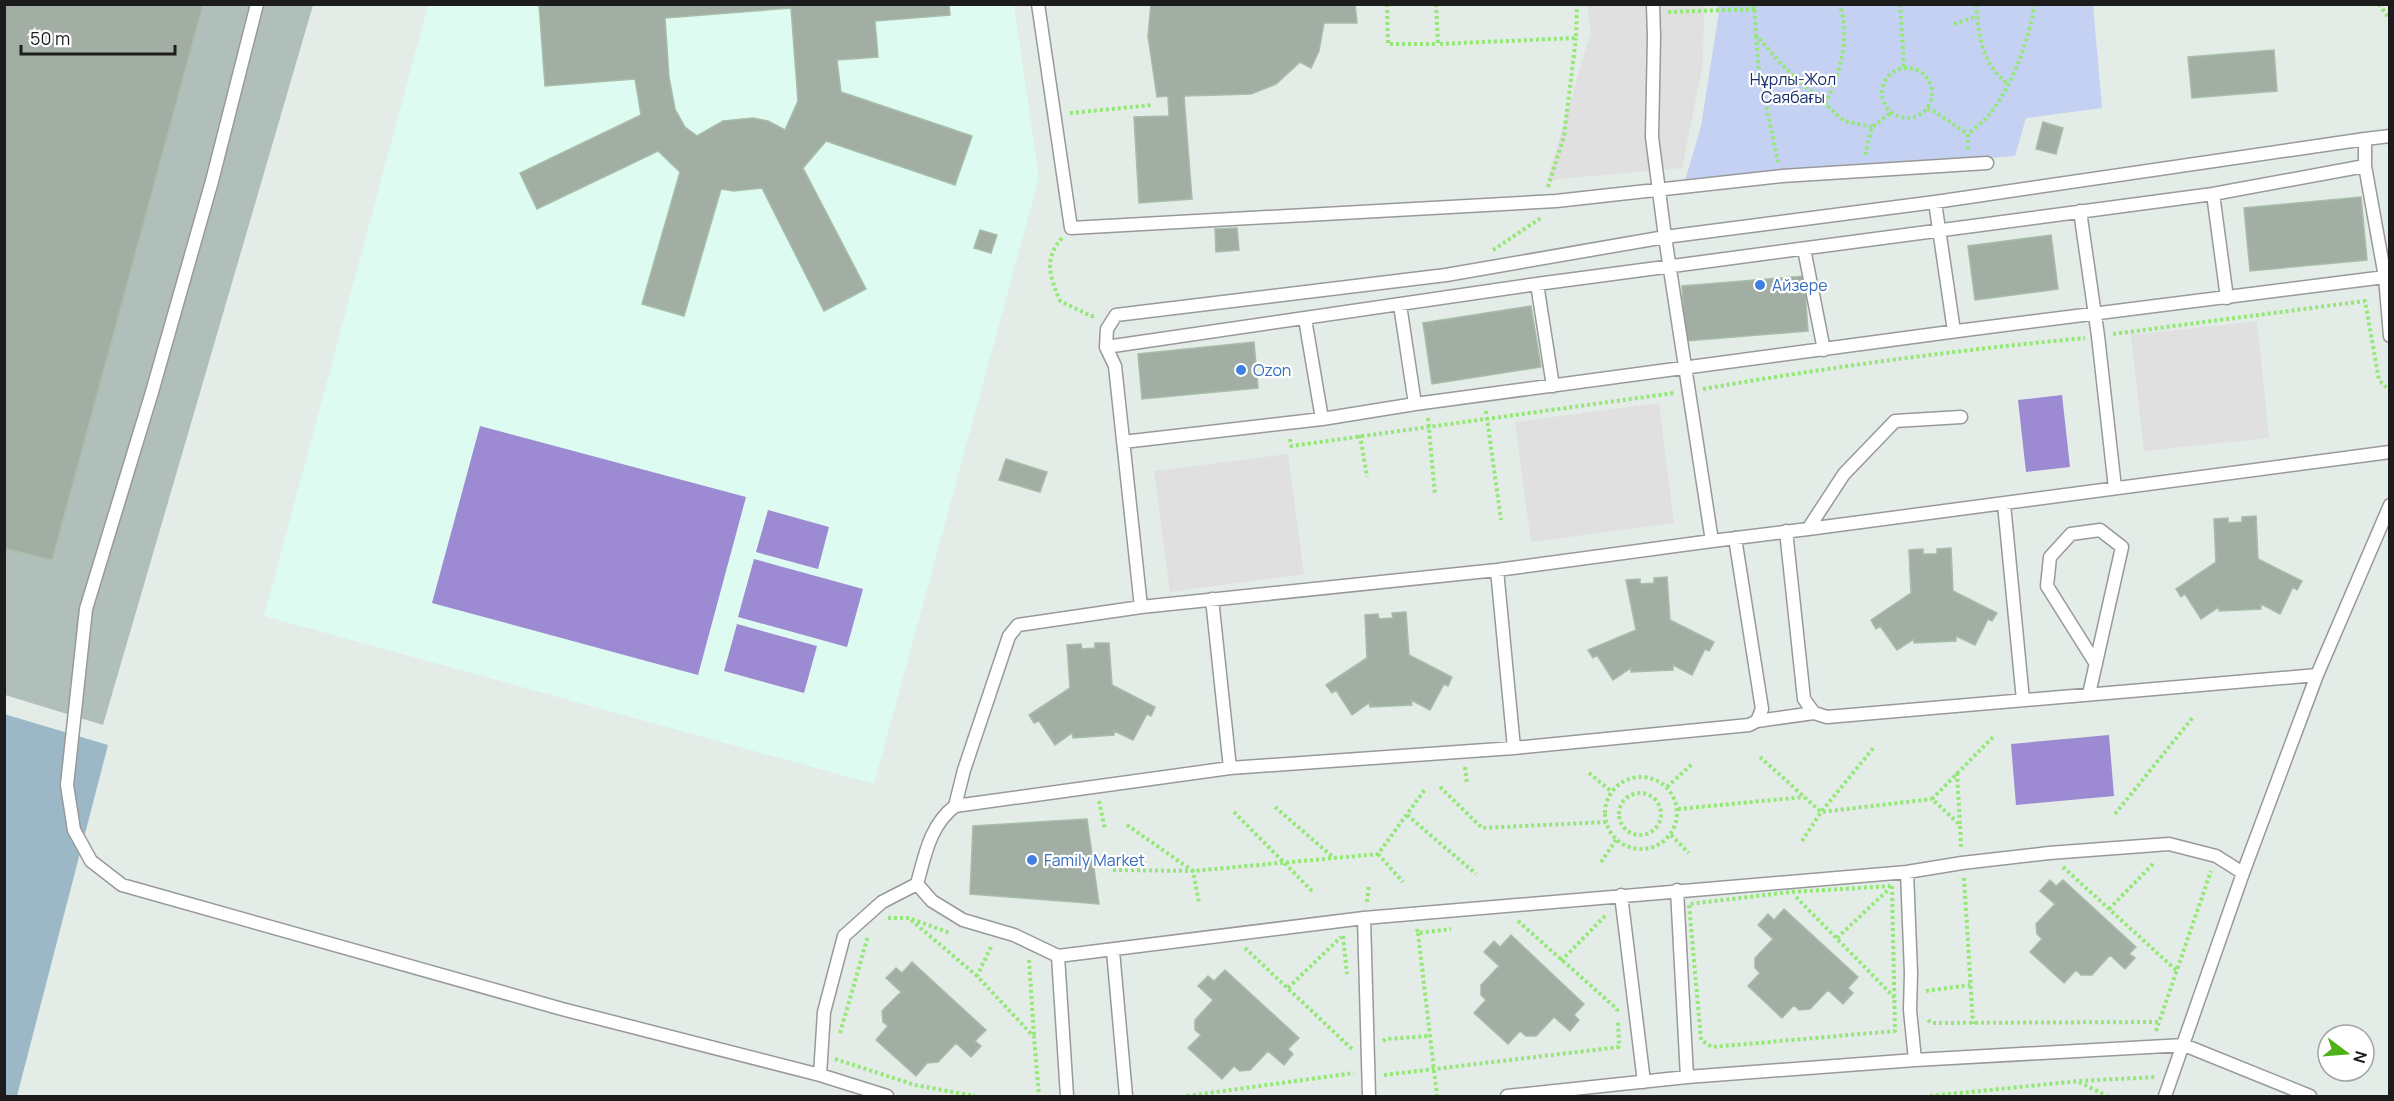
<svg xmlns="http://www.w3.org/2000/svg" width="2394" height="1101" viewBox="0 0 2394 1101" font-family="Manrope,sans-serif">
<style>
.education{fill:#ddfbf0}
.construction{fill:#b0bfba}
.forest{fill:#9cb8c7}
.park{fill:#c4d1f2}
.pitch{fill:#9c8ad2}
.parking{fill:#e0e0e0}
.building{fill:#a2aea3;stroke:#a7bca9;stroke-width:1.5;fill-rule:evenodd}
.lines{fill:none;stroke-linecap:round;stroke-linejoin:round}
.lane-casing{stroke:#999;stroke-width:15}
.path{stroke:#94e878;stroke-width:4;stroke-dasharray:3 3;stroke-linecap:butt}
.lane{stroke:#fff;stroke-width:12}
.shop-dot{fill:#3f7fe0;stroke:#fff;stroke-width:2}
.labels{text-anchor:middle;stroke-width:4.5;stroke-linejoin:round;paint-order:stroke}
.park-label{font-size:16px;fill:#182f6c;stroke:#fff}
.shop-label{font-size:16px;fill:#366cbe;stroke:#fff;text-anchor:start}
</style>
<rect width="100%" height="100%" fill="#e3ece6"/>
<path class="education" d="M428,5H1014L1039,178L874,784L264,616Z"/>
<path class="construction" d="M4,5H313L103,725L5,695Z"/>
<path class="forest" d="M4,714L108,745L17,1096H4Z"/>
<path class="park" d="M1718,5H2093L2102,108L2026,118L2015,156L1685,181L1701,126L1719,12Z"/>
<path class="pitch" d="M2062,395L2070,467L2026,472L2018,400Z
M480,426L746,497L698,675L432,603Z
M768,510L829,527L818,569L756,552Z
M754,559L863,589L847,647L738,617Z
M737,624L817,646L804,693L724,671Z
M2109,735L2114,796L2016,805L2011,744Z"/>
<path class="parking" d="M1587,5H1704L1703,63L1682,168L1547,180L1591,32Z
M2257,321L2269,438L2144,451L2131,335Z
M1659,403L1674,523L1531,542L1515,422Z
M1288,454L1304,574L1170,592L1154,471Z"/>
<path class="building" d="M4,4H203L52,560L4,548Z
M539,4H949L950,15L875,21L878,57L837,60L841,92L972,136L955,185L826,141L803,168L866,289L824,311L762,188L734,191L721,189L684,316L642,304L680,172L658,151L537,209L520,173L641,115L635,79L545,86ZM791,8L798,101L785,130L768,121L753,118L723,121L697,136L685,127L675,109L669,77L665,18Z
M1151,4H1355L1357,23H1324L1319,51L1311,68L1300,62L1276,84L1251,94L1184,96L1192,199L1139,203L1134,117L1169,116L1168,96L1157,97L1148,36Z
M2274,50L2277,91L2192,98L2188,57Z
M2043,122L2063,128L2056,154L2036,149Z
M2361,197L2367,260L2250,271L2244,208Z
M1237,228L1239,250L1216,252L1215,229Z
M980,230L997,235L991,253L974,248Z
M2051,235L2058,289L1975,300L1968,246Z
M1804,276L1808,331L1686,341L1682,286Z
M1531,306L1541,367L1432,384L1423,323Z
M1254,342L1258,388L1142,399L1138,354Z
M1006,459L1047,472L1040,492L999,480Z
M2256,516L2258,559L2302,581L2297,590L2293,587L2280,614L2261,604V609L2219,611V607L2201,619L2185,594L2181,597L2176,589L2216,562L2214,519L2228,518V523L2242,522V517Z
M1951,548L1953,591L1997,613L1992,621L1988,619L1975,645L1956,636V641L1914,643V639L1897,650L1880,626L1876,629L1871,620L1911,593L1909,550L1923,549V554H1937V549Z
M1667,577L1670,620L1714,642L1709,651L1705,649L1692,675L1673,665V670L1631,672V668L1613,680L1597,655L1593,658L1588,650L1636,630L1626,580L1640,579V584L1654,583V578Z
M1406,612L1409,655L1452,677L1448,686L1444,684L1430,710L1411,700L1412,705L1370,707L1369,703L1352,715L1336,690L1332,693L1326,685L1367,658L1365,615L1378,614L1379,619L1393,618L1392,613Z
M1095,643H1109L1112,685L1155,707L1151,716L1147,714L1133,740L1114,731V735L1073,738L1072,733L1055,745L1039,721L1034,723L1029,715L1070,688L1067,645L1081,644L1082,649L1095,648Z
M1087,819L1099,904L970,894L973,826Z
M2050,880L2056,886L2063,880L2136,947L2129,954L2135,958L2125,969L2110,955L2092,975H2081L2076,970L2064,983L2030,952L2042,939L2037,934L2036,924L2055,904L2040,891Z
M1784,909L1858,977L1848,988L1853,993L1843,1004L1828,990L1810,1009L1799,1010L1794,1005L1782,1018L1748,986L1760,973L1755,968V958L1773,939L1758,925L1768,914L1774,920Z
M1511,935L1584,1004L1574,1015L1579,1020L1570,1031L1554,1017L1536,1036H1526L1520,1031L1508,1044L1474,1013L1486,1000L1481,995V985L1499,966L1484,952L1494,941L1500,947Z
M912,962L986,1030L975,1041L981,1046L971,1057L956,1043L938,1062L927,1063L916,1076L876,1040L888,1026L883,1022L882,1011L901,992L886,978L896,968L902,973Z
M1225,970L1299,1038L1288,1049L1293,1054L1284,1065L1268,1051L1250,1070L1240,1071L1234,1066L1222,1079L1188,1048L1201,1035L1195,1030V1020L1213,1000L1198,986L1208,976L1214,981Z"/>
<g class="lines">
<defs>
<path id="lane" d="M257,4L212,181L152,392L86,609L67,785L74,830L91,861L122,885L562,1009L820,1075L887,1096
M1038,4L1071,228L1556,201L1782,176L1987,163
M1653,4L1654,37L1652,137L1665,237L1935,202L2365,139
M2365,166V139L2390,136
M2213,194L2227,298
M1935,202L1954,331
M2080,211L2098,336L2115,488
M1804,249L1824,350
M1537,284L1553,386
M1400,305L1415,404
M1305,319L1322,419
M1106,347L1107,329L1116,315L1446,275L1665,237L1712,541L1497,570L1141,607L1018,625L1009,636L964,770L955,806L1230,768L1514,748
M1123,442L1322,419L1415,404L1965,330L2385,277
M2004,504L2023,700
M1808,529L2390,452
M1786,531L1804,699L1814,713L1827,717L2317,675
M1712,541L1808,529L1844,474L1895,421L1961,417
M1497,570L1514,748L1749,725L1757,721L1762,709L1735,538
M1212,599L1230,768
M1141,607L1115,366L1106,347L1537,284L2213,194L2365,166L2385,277L2390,336
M2089,694L2122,547L2100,530L2071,534L2050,557L2047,586L2096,664
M1757,721L1814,713
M955,806C930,825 925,855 917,884L932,901L963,920L1014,935L1058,956L1364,918L1907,872L1962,863L2049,853L2169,844L2216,856L2243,873
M1677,890L1687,1077
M1621,895L1644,1082
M1364,918L1369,1096
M1113,951L1126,1096
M1058,956L1067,1096
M1915,1060L2184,1045L2310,1096
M820,1075L824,1012L844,936L882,902L917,884
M1507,1096L1687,1077L1915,1060L1910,1010L1911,973L1907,872
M2165,1096L2243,873L2317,675L2390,505"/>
</defs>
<use href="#lane" class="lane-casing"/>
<path class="path" d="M1387,4L1388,44H1438
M1436,4L1438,44L1576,38L1577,4
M1754,4L1756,35L1782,65L1844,121L1872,127
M1900,4L1904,68
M1976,4C1979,36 1981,63 2008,84
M2379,4L2390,20
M1668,12L1755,9
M1954,24L1977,16
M1756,36L1759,72L1778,162
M1882 93a25 25 0 1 1 50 0a25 25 0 1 1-50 0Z
M1825,104C1839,76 1852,35 1839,4
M1927,109L1932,110L1968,134
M1070,113L1153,105
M1968,149V134C1975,128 1983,122 1989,115C2013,85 2028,42 2035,4
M1865,155L1872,127L1891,113
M1548,187L1564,136L1576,38
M1062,238C1043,260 1050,276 1060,301L1091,316H1097
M1493,250L1541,218
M2113,334L2365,301L2379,380L2390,391
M1703,389C1830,367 1956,350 2085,338
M1486,411L1501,520
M1428,418L1435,495
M1360,435L1367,477
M1290,439L1291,446L1674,393
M1760,757L1821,812L1932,799
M1465,767L1467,784
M1589,773L1612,792
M1957,773L1960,824
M1605 813a36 36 0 1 1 72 0a36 36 0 1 1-72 0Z
M1440,787L1482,828L1606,822
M1667,787L1692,764
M1619 814a21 21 0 1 1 42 0a21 21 0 1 1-42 0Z
M1099,801L1105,829
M1275,807L1334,858
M1678,809L1804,797
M1234,812L1312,891
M2115,814L2194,716
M1407,815L1476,874
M1127,825L1193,871L1378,854L1426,788
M1671,835L1689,853
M1802,841L1821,812L1875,746
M1961,847L1960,825L1932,799L1995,735
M1378,854L1403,882
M1601,862L1616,840
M2063,867L2177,971
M1113,870L1193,871L1199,903
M1964,878L1973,1024
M1892,886L1895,1031L1712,1047L1701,1040L1689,904L1791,892Z
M1796,897L1896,999
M1367,902L1369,885
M2109,909L2155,862
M888,918H909L950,933
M911,920L977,976
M1518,921L1617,1009L1618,1014
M1417,929L1418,933L1451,929
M1418,933L1437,1096
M1343,936L1347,974
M1837,938L1889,889
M991,947L977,976L1034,1037L1039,1096
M1245,948L1353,1050
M1029,960L1034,1036
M1561,961L1607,914
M1288,988L1341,937
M1926,991L1970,985
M1928,1020L1932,1023L2160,1022
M2156,1031L2211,871
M840,1033L868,936
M1383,1041L1386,1039L1429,1036
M835,1059L915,1085L975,1096
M1384,1075L1619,1047L1618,1021
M2079,1082L2107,1096
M1187,1096L1354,1073
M1930,1096L2079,1081L2156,1077"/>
<use href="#lane" class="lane"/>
</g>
<g class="shop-dot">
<circle cx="1760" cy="285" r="6"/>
<circle cx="1241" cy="370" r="6"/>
<circle cx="1032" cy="860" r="6"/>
</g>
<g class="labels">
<g class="park-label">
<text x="1793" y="85">Нұрлы-Жол<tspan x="1793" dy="18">Саябағы</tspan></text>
</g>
<g class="shop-label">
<text x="1772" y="291">Айзере</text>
<text x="1253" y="376">Ozon</text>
<text x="1044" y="866">Family Market</text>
</g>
</g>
<rect width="2394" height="1101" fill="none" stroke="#1c1c1c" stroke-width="12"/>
<g transform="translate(2346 1053) rotate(106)"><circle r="28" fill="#ffffff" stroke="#a4a4a4" stroke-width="1.5"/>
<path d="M0-4.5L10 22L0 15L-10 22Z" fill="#4eb117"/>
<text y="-9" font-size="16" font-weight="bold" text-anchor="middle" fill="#1c1c1c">N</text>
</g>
<path d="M21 45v9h154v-9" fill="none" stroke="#1c1c1c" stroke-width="3"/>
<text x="30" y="45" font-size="18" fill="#1c1c1c" stroke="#ffffff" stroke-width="4.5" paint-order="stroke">50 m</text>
</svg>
